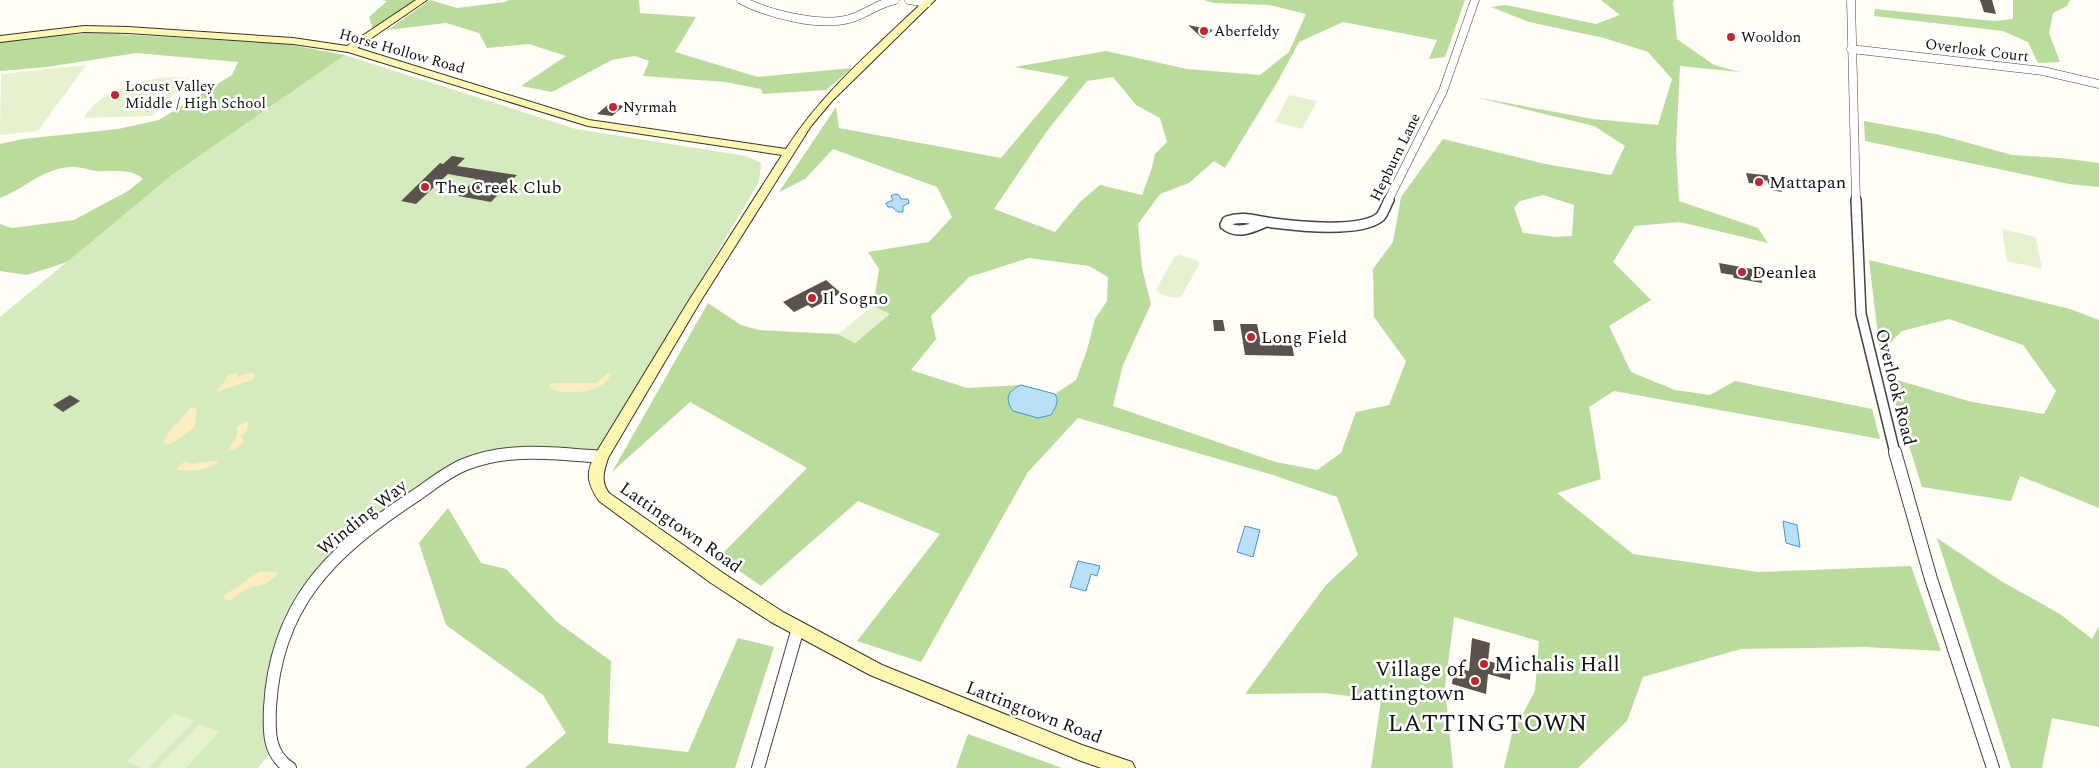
<svg xmlns="http://www.w3.org/2000/svg" width="2099" height="768" viewBox="0 0 2099 768" font-family="Spectral,serif">
<style>
.green{fill:#d5ebbd}
.forest{fill:#b9dc9c;fill-rule:evenodd}
.sand{fill:#fbeec1}
.pitch{fill:#e6f2cf}
.water{fill:#b9e0f7;stroke:#3f96cf}
.building{fill:#5a524d}
.lines{fill:none;stroke-linecap:round;stroke-linejoin:round}
.street-far2-casing{stroke:#444;stroke-width:9}
.street-far1-casing{stroke:#444;stroke-width:12}
.street-casing{stroke:#444;stroke-width:14}
.secondary-casing{stroke:#333;stroke-width:2}
.street-far2{stroke:#fff;stroke-width:8}
.street-far1{stroke:#fff;stroke-width:9}
.street{stroke:#fff;stroke-width:12}
.secondary{fill:#fff6b0;fill-rule:evenodd}
.poi-dot{fill:#c4262e;stroke:#fff;stroke-width:2}
.labels{text-anchor:middle;stroke-width:5;stroke-linejoin:round;paint-order:stroke}
.far-poi-label{font-size:15px;fill:#111;stroke:#fff;text-anchor:start}
.far-street-label{font-size:15px;fill:#111;stroke:#fff}
.poi-label{font-size:18px;fill:#111;stroke:#fff;text-anchor:start}
.street-label{font-size:18px;fill:#111;stroke:#fff}
.near-poi-label{font-size:21px;fill:#111;stroke:#fff;text-anchor:start}
.near-quarter-label{font-size:24px;letter-spacing:1px;fill:#111;stroke:#fff}
</style>
<rect width="100%" height="100%" fill="#fffdf5"/>
<path class="green" d="M345,55L576,129L746,156L761,163L759,182L597,454L474,457L366,524L328,557L296,595L282,621L271,673L263,729L269,754L258,768H0V317L172,175Z"/>
<path class="forest" d="M381,0H416L373,29L369,17L387,1Z
M430,0L457,8L505,2L509,0H639L640,13L696,17L675,52L758,77L852,68L826,90L763,94L761,89L725,82L643,76L649,61L635,56L612,60L552,92L521,86L566,56L529,44L487,48L479,33L446,23L388,30Z
M1204,0H1465L1445,57L1429,59L1437,40L1343,22L1299,42L1278,81L1225,168L1214,161L1189,183L1160,194L1138,224L1142,268L1151,304L1123,365L1113,406L1276,462L1317,470L1341,453L1356,412L1389,405L1406,361L1374,317L1373,269L1393,242L1401,197L1443,139L1545,164L1611,175L1625,146L1594,126L1475,97L1593,119L1658,125L1672,79L1648,52L1604,38L1529,22L1491,7L1506,5L1596,24L1620,15L1601,0H1674L1673,2L1677,39L1714,65L1740,72L1680,66L1676,148L1679,201L1758,228L1768,243L1680,222L1635,226L1613,262L1651,300L1609,326L1631,372L1675,390L1710,395L1735,381L1872,409L1880,439L1614,391L1589,407L1601,479L1557,493L1633,554L1758,572L1911,566L1941,651L1865,647L1741,649L1643,677L1627,721L1578,768H1504L1512,734L1535,691L1539,641L1454,617L1445,687L1453,768H1371L1381,700L1324,693L1245,694L1326,585L1358,555L1337,497L1273,475L1078,418L1028,472L921,662L857,641L940,534L858,501L761,586L719,557L807,468L690,402L612,472L708,303L741,325L759,330L838,334L855,343L889,314L873,306L879,269L868,252L929,242L952,217L937,187L833,149L805,179L779,192L836,107L839,128L1001,158L1069,77L1015,67L1106,51L1187,69L1260,75L1289,52L1306,14L1269,5L1214,3ZM1113,77L1136,105L1160,118L1167,142L1155,154L1151,171L1142,195L1100,185L1080,202L1055,232L994,209L1047,131L1087,81ZM1543,195L1574,205L1572,236L1556,237L1523,233L1514,208L1520,201ZM1029,258L1089,266L1108,277L1107,301L1095,319L1087,350L1076,380L1055,394L1058,399L1011,390L1021,385L967,388L911,370L936,339L931,316L969,277Z
M2013,0H2070L2067,6L2053,13L2049,33L2060,62L2038,63L2028,42L2003,31L1874,16L1875,9L1994,21L2013,19Z
M99,33L286,44L345,55L172,175L67,262L27,275L0,271V224L12,228L74,220L128,191L143,179C131,168 114,172 98,171C91,171 83,167 75,167C47,165 24,189 0,198V144L23,139L118,129L159,120L232,75L238,62L136,53L47,67L0,71V42L19,38Z
M1864,121L1936,134L2012,155L2061,158L2099,163V187L2069,184L1865,141Z
M1869,260L2070,309L2099,320V508L2020,476L2011,501L1922,487L1887,377L1972,402L2044,414L2056,391L2023,345L1949,319L1902,331L1880,353Z
M448,508L481,563L506,569L557,622L611,661L608,743L688,752L738,638L774,647L735,768H525L566,733L543,695L446,625L419,543Z
M1937,538L2001,581L2060,614L2092,639L2099,626V727L2052,718L2042,768H2011Z
M968,734L1062,768H956Z"/>
<path class="sand" d="M237,373V378L243,374L253,373L255,375L252,380L218,392L217,389L225,381L227,376Z
M608,373L612,374C608,378 605,384 600,386C591,393 557,395 549,387L551,384L555,383H596Z
M192,407L197,408L195,426C189,431 173,444 167,445L163,442L169,431Z
M248,421L249,422L246,432L241,435L244,442L234,450L229,449L237,436V426Z
M211,461H219C209,471 192,471 178,470L177,468L184,462L193,464Z
M260,571L277,572V575L265,584L248,588L231,600L224,599L225,595Z"/>
<path class="pitch" d="M86,65L38,131L0,135L1,74Z
M173,77L189,78L152,116L84,118C97,91 144,78 173,77Z
M1289,95L1317,101L1302,129L1275,122Z
M2002,229L2036,237L2042,269L2007,261Z
M1180,255L1196,260L1200,263L1181,297C1173,299 1161,296 1156,290L1174,257Z
M873,306L890,314L855,343L838,334Z
M174,713L194,721L149,768H142L126,762Z
M199,724L219,732L186,768H157Z"/>
<path class="water" d="M895,194L899,195L901,199H908L909,203L903,206V212H898L892,207H888L886,203L893,200L891,196Z
M1021,385L1055,394C1060,402 1055,408 1051,415L1038,418L1013,411C1004,398 1008,391 1021,385Z
M1783,521L1797,525L1800,547L1786,543Z
M1245,526L1260,530L1253,557L1237,552Z
M1078,561L1100,566L1097,576L1091,574L1086,591L1070,587Z"/>
<path class="building" d="M1980,0H1992L1996,14L1984,12Z
M1188,25L1213,30L1204,38L1201,37Z
M610,103L624,106L612,116L597,114Z
M452,156L465,158L457,166L517,175L491,202L458,196L476,179L448,174L416,204L401,201L440,163L443,164Z
M1746,173L1773,176L1770,178H1777L1782,192L1771,190L1767,180L1760,184L1749,183Z
M1719,263L1758,270L1760,272L1762,283L1734,278L1733,275L1721,273Z
M826,280L841,293L812,308L808,305L794,312L783,302Z
M1213,320H1223L1225,331H1214Z
M1240,324H1257L1261,344H1292L1294,356L1245,355Z
M70,395L80,401L63,412L53,405Z
M1472,638L1490,643L1488,661L1511,667L1510,680L1488,674L1486,694L1452,684L1454,667L1469,671Z"/>
<g class="lines">
<defs>
<path id="street-far2" d="M741,0C768,14 819,27 849,19C865,15 878,3 895,0
M909,0L927,3
M1851,0L1856,201
M1851,49L2043,71L2099,84
M1388,201L1443,91L1475,0"/>
<path id="street-far1" d="M1856,200L1861,314L1895,453
M1266,222C1253,228 1237,235 1225,225L1227,221C1243,215 1257,221 1273,223C1297,226 1361,233 1380,217C1384,213 1386,205 1389,200
M520,453H543"/>
<path id="street" d="M1895,452L1931,579L1993,768
M290,768C268,754 269,731 270,707C276,606 328,554 409,500C428,488 445,472 466,464C509,447 556,453 601,457
M758,768L798,628"/>
<path id="secondary" d="M416,0H427L357,48L589,120L786,149C823,91 875,48 925,0H935L832,101L811,126L700,302L608,458C604,472 600,480 609,493L723,573L783,612L882,665L1082,745L1132,762L1135,768H1101L1081,761L870,675L771,622L711,583L599,501C587,483 585,473 596,453L688,302L782,155L588,126L348,52L293,44L128,33L84,32L0,42V36L84,26L128,27L293,38L347,46Z"/>
</defs>
<use href="#street-far2" class="street-far2-casing"/>
<use href="#street-far1" class="street-far1-casing"/>
<use href="#street" class="street-casing"/>
<use href="#secondary" class="secondary-casing"/>
<use href="#street-far2" class="street-far2"/>
<use href="#street-far1" class="street-far1"/>
<use href="#street" class="street"/>
<use href="#secondary" class="secondary"/>
</g>
<g class="poi-dot">
<circle cx="1204" cy="31" r="5"/>
<circle cx="1731" cy="37" r="5"/>
<circle cx="115" cy="95" r="5"/>
<circle cx="613" cy="107" r="5"/>
<circle cx="1759" cy="182" r="5"/>
<circle cx="425" cy="187" r="5"/>
<circle cx="1742" cy="272" r="5"/>
<circle cx="812" cy="298" r="5"/>
<circle cx="1251" cy="337" r="5"/>
<circle cx="1484" cy="664" r="5"/>
<circle cx="1475" cy="681" r="5"/>
</g>
<g class="labels">
<g class="far-poi-label">
<text x="1214" y="36">Aberfeldy</text>
<text x="1741" y="42">Wooldon</text>
<text x="125" y="91">Locust Valley<tspan x="125" dy="17">Middle / High School</tspan></text>
<text x="623" y="112">Nyrmah</text>
</g>
<g class="far-street-label">
<text transform="translate(1977 50) rotate(7)" y="5">Overlook Court</text>
<text transform="translate(402 51) rotate(16)" y="5">Horse Hollow Road</text>
<text transform="translate(1395 157) rotate(-64)" y="5">Hepburn Lane</text>
</g>
<g class="poi-label">
<text x="1769" y="188">Mattapan</text>
<text x="435" y="193">The Creek Club</text>
<text x="1752" y="278">Deanlea</text>
<text x="822" y="304">Il Sogno</text>
<text x="1261" y="343">Long Field</text>
</g>
<g class="street-label">
<text transform="translate(1896 387) rotate(76)" y="6">Overlook Road</text>
<text transform="translate(362 517) rotate(-39)" y="6">Winding Way</text>
<text transform="translate(681 527) rotate(35)" y="6">Lattingtown Road</text>
<text transform="translate(1034 712) rotate(21)" y="6">Lattingtown Road</text>
</g>
<g class="near-poi-label">
<text x="1494" y="671">Michalis Hall</text>
<text x="1465" y="676" text-anchor="end">Village of<tspan x="1465" dy="24">Lattingtown</tspan></text>
</g>
<g class="near-quarter-label">
<text x="1488" y="731">LATTINGTOWN</text>
</g>
</g>
</svg>
